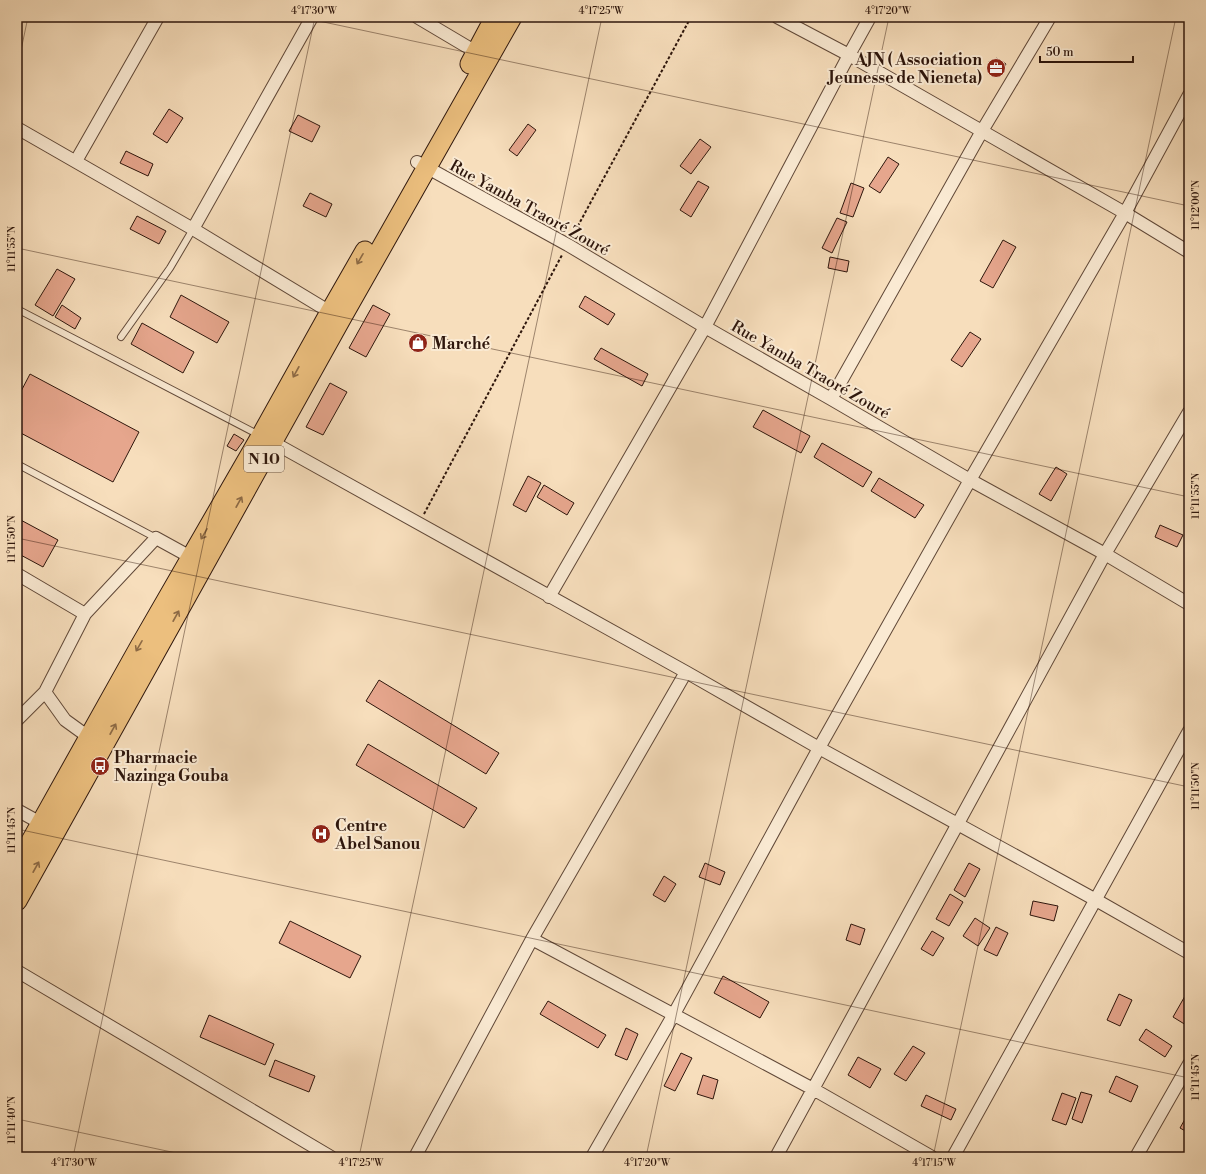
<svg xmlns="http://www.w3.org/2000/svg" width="1206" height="1174" viewBox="0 0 1206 1174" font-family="'Libre Bodoni',serif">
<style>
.building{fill:#e6a68d;stroke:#2e160c}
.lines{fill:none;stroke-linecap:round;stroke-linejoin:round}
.service-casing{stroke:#604838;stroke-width:8}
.minor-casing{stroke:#604838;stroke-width:14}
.primary-casing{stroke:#2e160c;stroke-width:21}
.path{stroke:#2e160c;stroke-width:2;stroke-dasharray:3 2;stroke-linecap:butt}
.service{stroke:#faead3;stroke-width:6}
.minor{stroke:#faead3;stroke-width:12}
.primary{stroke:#ecbf7e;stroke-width:19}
.oneway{stroke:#8d6a45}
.ticks{fill:none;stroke:#2e160c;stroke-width:1;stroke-opacity:0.45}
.labels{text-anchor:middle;stroke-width:4;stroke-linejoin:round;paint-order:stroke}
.shield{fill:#faead3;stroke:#6b5648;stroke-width:1}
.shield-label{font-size:15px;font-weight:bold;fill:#2e160c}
.poi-label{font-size:16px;font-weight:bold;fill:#2e160c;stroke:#faead3;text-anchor:start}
.street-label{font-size:16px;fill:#2e160c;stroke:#faead3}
.neatline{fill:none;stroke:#2e160c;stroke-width:1.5}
.ticks-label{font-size:10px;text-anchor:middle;fill:#2e160c}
</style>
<rect width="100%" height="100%" fill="#f7debc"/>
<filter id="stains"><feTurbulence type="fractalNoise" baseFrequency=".005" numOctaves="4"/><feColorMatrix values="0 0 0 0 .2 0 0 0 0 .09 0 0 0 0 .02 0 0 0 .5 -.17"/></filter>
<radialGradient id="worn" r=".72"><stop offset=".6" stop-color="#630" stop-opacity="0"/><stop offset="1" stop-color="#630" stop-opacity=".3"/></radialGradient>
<path class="building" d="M996,58L1006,64L1000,74L990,67Z
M169,109L183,118L167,143L153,134Z
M298,115L320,126L312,142L289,131Z
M528,124L536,130L517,156L509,150Z
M700,139L711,147L691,174L680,166Z
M126,151L153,164L148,176L120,163Z
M888,157L899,164L880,193L869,186Z
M698,181L709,187L691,217L680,210Z
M851,183L864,188L853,217L840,213Z
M310,193L332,204L326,217L303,206Z
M137,216L166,231L159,244L130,229Z
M837,218L847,222L832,253L822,248Z
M1003,240L1016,247L993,288L980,281Z
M830,257L849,261L847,272L828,268Z
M57,269L75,279L53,316L35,305Z
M181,295L229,322L217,343L170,317Z
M585,296L615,314L608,325L579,307Z
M62,305L81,318L75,329L55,317Z
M373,305L390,314L366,357L349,348Z
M142,323L194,352L183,373L131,344Z
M970,332L981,339L962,367L951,360Z
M601,348L648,374L642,386L594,359Z
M30,374L139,432L113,482L17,431V399Z
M330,383L347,392L323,435L306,427Z
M763,410L810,436L801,453L753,427Z
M234,434L244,440L236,451L227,446Z
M822,443L872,472L863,487L814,457Z
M1056,467L1067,474L1051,501L1039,494Z
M528,476L541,483L526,512L513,505Z
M879,478L924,505L915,518L871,491Z
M544,485L574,503L567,515L537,497Z
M17,518L58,540L43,567L17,553Z
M1160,525L1183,535L1177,547L1155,537Z
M379,680L499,753L486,774L366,701Z
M368,744L477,808L464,828L356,765Z
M705,863L725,872L720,885L699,877Z
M969,863L980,869L965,897L954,890Z
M664,876L676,884L665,902L653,895Z
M950,894L963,902L949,926L936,919Z
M1033,901L1058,906L1054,921L1030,915Z
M975,918L990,928L978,946L963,936Z
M290,921L361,956L350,978L279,943Z
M851,924L865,929L860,945L846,940Z
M996,927L1008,933L997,956L984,950Z
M932,931L944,938L933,956L921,949Z
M723,976L769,1002L760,1018L714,993Z
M1189,989V1019L1186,1025L1173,1017Z
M1119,994L1132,1000L1120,1026L1107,1020Z
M548,1001L606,1035L598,1048L540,1014Z
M209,1015L274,1044L265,1065L200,1037Z
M626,1028L638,1034L627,1060L615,1055Z
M1146,1029L1172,1046L1165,1057L1139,1040Z
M913,1046L925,1053L906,1081L894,1074Z
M681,1053L692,1058L675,1091L664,1086Z
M858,1057L881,1069L870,1088L848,1075Z
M275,1060L315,1076L309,1092L269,1076Z
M703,1075L718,1080L713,1099L697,1094Z
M1116,1076L1138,1086L1131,1102L1109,1092Z
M1081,1092L1092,1095L1082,1123L1072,1119Z
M1062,1093L1076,1098L1066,1125L1052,1120Z
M926,1095L956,1109L951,1120L921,1106Z
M1189,1112V1133L1180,1128Z"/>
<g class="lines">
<defs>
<path id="service" d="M17,309L259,435
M121,337L170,268L193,229
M17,464L156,538"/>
<path id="minor" d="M417,17L481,55
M777,17L849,55L1125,213L1189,252
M17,128L193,229L330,312
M76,161L158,17
M417,162L568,245L705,327L831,399L970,480L1105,554L1189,604
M193,229L312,17
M831,399L982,131L1050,17
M267,439L686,672L819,748L1096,900L1189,953
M17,574L85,614L156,538L196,560
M549,597L705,327L849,55L870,17
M45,692L65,720L94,741
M17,720L45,692L85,614
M17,810L46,826
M532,939L813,1089L932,1157
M17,971L331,1157
M415,1157L532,939L686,672
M592,1157L674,1014L819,748L970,480L1125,213L1189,95
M776,1157L1105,554L1189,412
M953,1157L1189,731
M1136,1157L1189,1064"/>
<path id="primary" d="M470,64L495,17
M17,866L140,646L261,436L330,312L365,251
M17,901L341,319L512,17"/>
</defs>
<use href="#service" class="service-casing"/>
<use href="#minor" class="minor-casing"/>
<use href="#primary" class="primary-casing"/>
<path class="path" d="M573,235L691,17
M424,514L562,255"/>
<use href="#service" class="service"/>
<use href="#minor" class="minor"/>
<use href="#primary" class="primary"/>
</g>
<defs><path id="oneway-shaft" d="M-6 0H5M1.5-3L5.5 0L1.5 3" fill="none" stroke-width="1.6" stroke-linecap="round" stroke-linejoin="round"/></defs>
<g class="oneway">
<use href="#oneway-shaft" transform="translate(360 259) rotate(120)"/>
<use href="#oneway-shaft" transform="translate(296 372) rotate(119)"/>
<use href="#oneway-shaft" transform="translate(239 502) rotate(-61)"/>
<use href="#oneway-shaft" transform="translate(204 534) rotate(120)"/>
<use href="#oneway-shaft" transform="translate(176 616) rotate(-61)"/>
<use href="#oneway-shaft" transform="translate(139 646) rotate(120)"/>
<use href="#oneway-shaft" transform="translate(113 729) rotate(-61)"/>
<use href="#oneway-shaft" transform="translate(36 867) rotate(-61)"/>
</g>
<path class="ticks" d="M300,17L1189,206M17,69L28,17M17,248L1189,497M17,538L1189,787M17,829L1189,1078M17,1119L195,1157M73,1157L315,17M359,1157L602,17M646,1157L889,17M933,1157L1176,17"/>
<defs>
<symbol id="office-disc" viewBox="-11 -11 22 22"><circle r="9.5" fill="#8f2418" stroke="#faead3"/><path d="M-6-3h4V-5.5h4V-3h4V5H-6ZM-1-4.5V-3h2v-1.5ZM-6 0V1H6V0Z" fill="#fff"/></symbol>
<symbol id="shop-disc" viewBox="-11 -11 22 22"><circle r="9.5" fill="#8f2418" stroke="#faead3"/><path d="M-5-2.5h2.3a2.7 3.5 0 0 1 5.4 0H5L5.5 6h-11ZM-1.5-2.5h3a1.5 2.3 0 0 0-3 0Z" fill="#fff"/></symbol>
<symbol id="bus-disc" viewBox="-11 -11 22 22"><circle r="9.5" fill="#8f2418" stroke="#faead3"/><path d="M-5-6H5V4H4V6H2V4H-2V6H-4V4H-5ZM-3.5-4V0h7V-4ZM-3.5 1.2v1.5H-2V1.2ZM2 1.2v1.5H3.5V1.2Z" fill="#fff"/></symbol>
<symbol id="hospital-disc" viewBox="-11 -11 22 22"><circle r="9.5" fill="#8f2418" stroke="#faead3"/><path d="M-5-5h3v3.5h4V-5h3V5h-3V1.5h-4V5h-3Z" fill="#fff"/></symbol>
</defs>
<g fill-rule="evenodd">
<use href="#office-disc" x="985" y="57" width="22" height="22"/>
<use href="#shop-disc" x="407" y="332" width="22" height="22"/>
<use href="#bus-disc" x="89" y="755" width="22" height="22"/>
<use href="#hospital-disc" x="310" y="823" width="22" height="22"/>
</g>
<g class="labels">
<rect class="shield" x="244" y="446" width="40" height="26" rx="3"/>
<g class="shield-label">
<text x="264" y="464">N 10</text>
</g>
<g class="poi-label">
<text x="982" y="65" text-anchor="end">AJN ( Association<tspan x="982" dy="18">Jeunesse de Nieneta)</tspan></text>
<text x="432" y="349">Marché</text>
<text x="114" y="763">Pharmacie<tspan x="114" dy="18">Nazinga Gouba</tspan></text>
<text x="335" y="831">Centre<tspan x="335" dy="18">Abel Sanou</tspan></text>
</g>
<g class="street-label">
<text transform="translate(530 207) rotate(29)" y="6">Rue Yamba Traoré Zouré</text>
<text transform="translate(811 369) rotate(30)" y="6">Rue Yamba Traoré Zouré</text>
</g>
</g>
<rect width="1206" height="1174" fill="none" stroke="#f7debc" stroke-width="44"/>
<path d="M1040 56v6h93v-6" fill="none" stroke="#2e160c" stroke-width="2"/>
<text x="1046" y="56" font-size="12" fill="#2e160c" stroke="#faead3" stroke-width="3" paint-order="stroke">50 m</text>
<rect x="22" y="22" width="1162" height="1130" class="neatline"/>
<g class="ticks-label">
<text x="314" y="14">4°17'30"W</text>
<text x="601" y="14">4°17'25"W</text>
<text x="888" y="14">4°17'20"W</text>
<text transform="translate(1195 205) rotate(-90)" y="4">11°12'00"N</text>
<text transform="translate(11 249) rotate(-90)" y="4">11°11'55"N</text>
<text transform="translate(1195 496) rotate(-90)" y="4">11°11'55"N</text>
<text transform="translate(11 539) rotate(-90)" y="4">11°11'50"N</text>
<text transform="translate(1195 786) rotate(-90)" y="4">11°11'50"N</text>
<text transform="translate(11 830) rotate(-90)" y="4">11°11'45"N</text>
<text transform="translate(1195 1077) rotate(-90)" y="4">11°11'45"N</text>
<text transform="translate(11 1120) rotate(-90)" y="4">11°11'40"N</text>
<text x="74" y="1166">4°17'30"W</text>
<text x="361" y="1166">4°17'25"W</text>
<text x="647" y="1166">4°17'20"W</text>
<text x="934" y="1166">4°17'15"W</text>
</g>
<rect width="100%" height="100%" filter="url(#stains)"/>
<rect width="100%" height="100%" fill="url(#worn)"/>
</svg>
